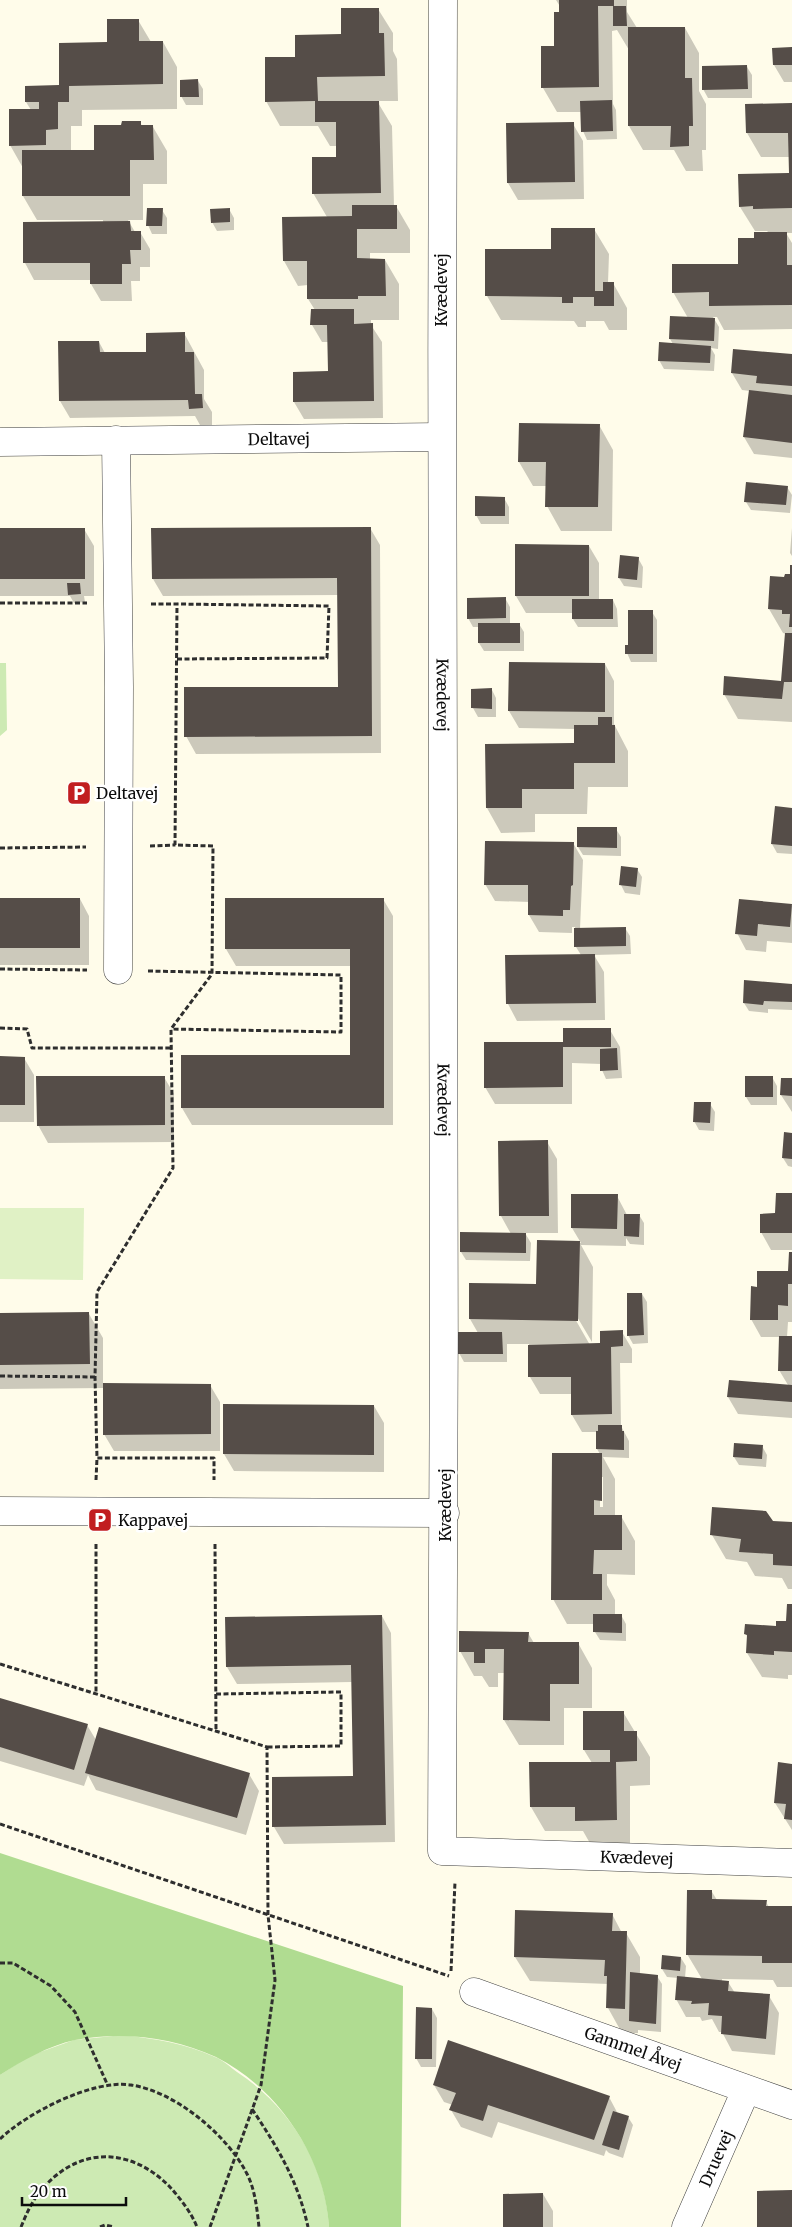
<svg xmlns="http://www.w3.org/2000/svg" width="792" height="2227" viewBox="0 0 792 2227" font-family="Merriweather,serif">
<style>
.green{fill:#cdeab3}
.forest{fill:#b0dc91}
.pitch{fill:#e0f1c5}
.shadow{fill:#0003;fill-rule:evenodd}
.building{fill:#554d48}
.lines{fill:none;stroke-linecap:round;stroke-linejoin:round}
.street-casing{stroke:#3f3f3f;stroke-width:29}
.path{stroke:#2e2e2e;stroke-width:3;stroke-dasharray:5 2.5;stroke-linecap:butt}
.street{stroke:#fff;stroke-width:28}
.labels{text-anchor:middle;stroke-width:5;stroke-linejoin:round;paint-order:stroke}
.street-label{font-size:16px;fill:#0c0c0c;stroke:#fff}
.poi-label{font-size:16px;fill:#0c0c0c;stroke:#fff;text-anchor:start}
</style>
<rect width="100%" height="100%" fill="#fffcea"/>
<path class="green" d="M0,663H6L7,730L0,736Z
M123,2035C156,2039 184,2043 215,2057C223,2060 230,2067 237,2072C289,2106 326,2164 329,2227H0V2075L29,2056L74,2040Z"/>
<path class="forest" d="M0,1853L403,1986L401,2227H329C325,2158 278,2088 216,2057C173,2037 122,2031 75,2040C48,2046 23,2060 0,2075Z"/>
<path class="pitch" d="M0,1208H84L83,1280L0,1279Z"/>
<path class="shadow" d="M500,0H627V12L637,28H685L699,53V91L706,104V150H702L703,171H686L674,150H643L629,126V50L617,30L612,31L613,104L616,110L617,139L587,140L583,131L582,112H557L543,88L556,47L561,13V8L556,0Z
M378,9L393,33V51L397,59L398,101H377L392,126L394,206H396L410,230V253H370V260H385L399,284V320H371V325L382,342L383,418L304,419L294,402V373L329,372V342H322L312,325L315,310L308,299V285L298,286L284,261V218L327,217L313,193L337,158V146H330L318,126H280L266,101L297,58L343,35Z
M138,20L151,42H163L177,67V109L82,110V126H71V151H96L123,126L140,122L142,126L153,127L167,151V184H143V220H128L135,232H140L150,249V267H140V281H131L132,301H101L91,284V280H34L25,263V223H103V220H37L23,196V168L10,145L31,110L26,102V87H60L108,44Z
M792,48V82H784L774,65L773,49Z
M747,67L752,75V98H708L703,89Z
M198,81L203,89V105H186L181,96Z
M792,104V233H786L792,243V329L724,330L717,317H713L719,327L718,349L711,348L715,355L714,371L664,369L659,360L673,344L670,339L688,318L673,292L740,265L756,239L769,233L767,231H755L740,207L790,174V157H761L747,133Z
M573,124L583,141L584,199L518,200L508,183Z
M229,209L234,218V230L217,231L212,222Z
M162,210L167,218V234H152L148,225Z
M594,229L609,254L608,283H613L627,308V330H609L604,321H586V327H578L574,321L501,320L487,296V250H553Z
M184,333L204,370V399L212,412V425H200L195,416L70,418L60,401L59,342H99L105,353H147Z
M792,355V458L754,454L744,437L750,391L742,390L732,373Z
M599,425L613,450L612,531H561L547,506V486H533L519,462Z
M787,487L792,495L790,513L751,510L746,502Z
M504,498L509,507V524H481L476,515Z
M370,528L380,545L381,753L196,754L186,736L339,688V595L163,596L153,579Z
M792,528V556L790,553Z
M0,529H84L94,546V596H84L85,602L74,603L70,596H0Z
M589,546L599,563V600H613L617,609L618,627H578L573,619V613H526L516,596Z
M638,558L643,567L642,588L624,586L619,578Z
M792,566V722L738,719L724,694L783,682L786,634L783,633L769,609L785,578L791,575Z
M505,598L510,607V624H519L524,632V651H484L479,643V627H473L468,618Z
M652,612L657,620V662H631L627,653L629,646Z
M605,664L614,681V724L628,751V787H588L587,814H535V832L501,833L487,808L486,745H576L575,729L519,728L509,711Z
M473,690H492L496,698V717H478L473,708Z
M776,808L792,809V854L777,853L772,844Z
M616,829L621,837V856L583,855L578,847Z
M573,843L583,860L580,929L625,928L630,936L631,954L594,955L604,972L605,1020L517,1021L508,1004L581,955L576,947L575,927H572V933L539,932L529,915L530,902L495,901L485,884Z
M637,869L642,877L640,895L625,893L621,885Z
M80,899L89,916V965H0V900Z
M226,899H383L393,916V1125H192L182,1108L351,1057V966H236L226,949Z
M740,901L792,906V943L767,941L766,952L746,950L737,933Z
M792,985V1010L768,1009V1013L749,1011L744,1003Z
M610,1030L620,1047L622,1078L606,1079L602,1070L601,1064L572,1063V1104H495L485,1087L564,1043Z
M0,1058H24L34,1075V1122H0Z
M164,1077L174,1094V1142L48,1143L38,1125Z
M772,1077L777,1086V1105H751L746,1097Z
M792,1080V1112L781,1095Z
M710,1104L715,1112L714,1131L699,1130L694,1121Z
M792,1134V1167L788,1166L783,1158Z
M547,1142L557,1159L558,1233H525L531,1243L530,1261L466,1260L461,1252L511,1234L501,1216Z
M792,1194V1250H771L761,1232Z
M572,1195L617,1196L627,1215H639L644,1223V1245L630,1244L626,1238V1246L581,1245L593,1267L592,1342L576,1315L574,1317L590,1345H602L622,1332L632,1349V1363H620L621,1426L629,1441V1458L603,1457L615,1479V1516H621L635,1541V1575L607,1574V1585L615,1600V1615H621L626,1624V1641L600,1640L595,1632V1624H567L553,1599L600,1454L597,1449V1432H582L572,1415V1394H540L530,1377L529,1344H507V1362H464L459,1353L478,1333L470,1319L537,1286L538,1242L581,1243L572,1228ZM600,1477H603V1507H600Z
M792,1253V1322H788L787,1337H792V1418L738,1414L728,1397L788,1385L779,1370L780,1337H761L751,1319L759,1288L790,1272Z
M642,1294L647,1302L648,1343L633,1344L628,1335Z
M89,1314L103,1338V1384L210,1385L220,1402V1451H114L104,1434V1388L0,1389V1315Z
M374,1406L384,1423V1472L234,1471L224,1454Z
M762,1446L767,1455L766,1467L739,1465L734,1457Z
M772,1522L792,1523V1589H788L782,1578L755,1576L747,1562L726,1559L712,1535Z
M792,1605V1675H788V1679L762,1677L747,1653L748,1638L746,1634L787,1623Z
M382,1616L391,1633L395,1842L284,1844L274,1827L354,1777L352,1682L237,1684L227,1667Z
M528,1633L534,1643H578L592,1668V1708H564V1745H519L504,1720L505,1673H498V1687H489L482,1676H474L460,1651Z
M0,1699L87,1725L96,1740L249,1774L259,1791L246,1835L96,1790L88,1775L84,1786L0,1761Z
M623,1712L650,1757V1785L630,1786V1844L591,1845L583,1831H545L531,1807L592,1763L584,1750Z
M792,1765V1830L775,1803Z
M712,1892L717,1900L766,1902L769,1907L792,1908V1987H777L773,1980L722,1979V1981L728,1982L735,1993L769,1996L779,2013L775,2055L732,2051L722,2032H719L712,2019L702,2021L700,2017H686L676,1999L678,1978L667,1977L662,1969L681,1958L686,1966L685,1978L702,1979L687,1954Z
M612,1914L622,1933H626L640,1957V1974L657,1976L662,1984L661,2032L638,2030V2033H622L608,2008V1984L530,1981L515,1957Z
M432,2009L437,2018L436,2067H421L416,2058Z
M434,2085L609,2097L618,2114L628,2117L633,2125L623,2158L609,2153L606,2150L604,2156L498,2122L492,2138L461,2127L451,2110L453,2105L444,2102Z
M543,2194L553,2211V2227H504Z"/>
<path class="building" d="M559,0H614V6H598L599,87L541,88V46H554V12H559Z
M613,6H626L627,26H613Z
M341,8H379V33H384L385,76L317,77L318,101H379L381,193L312,194V157H336V122H315V101L265,102V57H295V35L341,34Z
M107,19H139V41H163V84L69,86V102H58V129L46,130V145L9,146V109H39V102H25V86L59,85V43L107,42Z
M628,27H685V78H692L693,126H689V146L670,147L671,126H628Z
M792,47V65H773L772,48Z
M747,65L748,89L702,90V66Z
M198,79L199,97H180V80Z
M612,100L613,131L581,132L580,101Z
M792,103V208L753,209V206L739,207L738,174L789,173L788,133H746L745,104Z
M122,121H141V125H153L154,160H130V196H22V150H94V125H121Z
M574,122L575,182L507,183L506,123Z
M352,205H397V229H357V258L385,259L386,296H358V299H307V261H283L282,217L352,216Z
M147,208H163L162,226H146Z
M230,208V222L211,223L210,209Z
M130,221L131,231H141V250H130L131,264H122V284H90V263H23V222Z
M551,228H595V291H603V282H614V306H594V297H573V303H562V297L485,296V249H551Z
M754,232H787V265H792V305L709,306V292L672,293V264H738V238H754Z
M311,309H354V324L373,323L374,401L293,402V372L328,371L327,325H310Z
M670,316L715,318L714,341L669,339Z
M185,332V352H194L195,394H202L203,408L189,409L188,400L59,401L58,341H99L100,352H146V333Z
M659,342L711,346L710,363L658,361Z
M733,349L792,354V386L756,383L757,376L731,373Z
M749,390L792,395V443L743,437Z
M519,423L600,424L598,507H545L546,462H518Z
M746,482L788,486L786,505L744,502Z
M475,496L505,497V516H475Z
M371,527L372,736L184,737V687H338L337,578L152,579L151,528Z
M0,528H85V579H0Z
M515,544L589,545V596H515Z
M620,555L639,557L637,580L618,578Z
M790,565H792V627H789L790,614H782V610L768,609L770,576L784,577L785,574H790Z
M67,583H80L81,594L68,595Z
M506,597V618L467,619V598Z
M572,599H613V619H572Z
M628,610H653V654H625V645H628Z
M478,623H520V643H478Z
M785,633H792V682H784L782,699L723,695L724,676L781,681Z
M509,662L605,663V712L508,711Z
M492,688V709L471,708V689Z
M598,717H612V725H615V763H574V789H522V808H486L485,744L574,743V725H598Z
M775,806L792,808V846L771,844Z
M577,827H617V848L577,847Z
M485,841L574,842L573,885L571,886L570,910H563V916L528,915V885H484Z
M621,866L638,868L636,887L619,885Z
M0,898H80V948H0Z
M225,898H384V1108H181V1055H350V949H225Z
M739,899L792,904L790,927L758,924L757,936L735,934Z
M626,927V946L574,947V928Z
M595,954L596,1003L506,1004L505,955Z
M744,980L792,984V1002L764,1001L763,1005L743,1003Z
M563,1028H611V1047H563V1087L484,1088V1042H563Z
M617,1048L618,1070L600,1071V1049Z
M0,1056L25,1057V1105H0Z
M36,1076H165V1125L37,1126Z
M745,1076H773V1097H745Z
M781,1078H792V1096L780,1095Z
M694,1102H711L710,1123L693,1122Z
M784,1132L792,1133V1159L782,1158Z
M548,1140L549,1216H499L498,1141Z
M776,1193H792V1233H760V1214L775,1213Z
M571,1194H618L617,1229L571,1228Z
M624,1214H640L639,1237L624,1236Z
M460,1232L526,1233V1253L460,1252Z
M537,1240L580,1241L578,1321L469,1319V1283L536,1284Z
M789,1252H792V1284H788V1306L778,1305V1320H750L751,1286L757,1287V1271H788Z
M627,1293H642L644,1335L627,1336Z
M89,1312L90,1364L0,1365V1313Z
M623,1330V1346L611,1347L612,1414L571,1415V1377H528V1345L600,1343V1331Z
M458,1332H502L503,1354H457Z
M779,1336H792V1371H778Z
M729,1380L792,1385V1402L727,1397Z
M103,1383L211,1384V1434L103,1435Z
M223,1404L374,1405V1455L223,1454Z
M598,1425H622V1431H624V1450L596,1449V1431H598Z
M734,1443L763,1445L762,1459L733,1457Z
M552,1453H602V1501L594,1500V1515H622V1550H594L593,1574H602V1600H551Z
M712,1507L766,1511L773,1521L792,1522V1566L773,1565V1554L739,1552L741,1539L710,1535Z
M787,1604H792V1652L774,1651V1655L746,1653L747,1635L744,1634L745,1624L776,1626V1621H786Z
M593,1614H622V1633L593,1632Z
M382,1615L386,1825L272,1827V1777L353,1776L351,1665L226,1667L225,1617Z
M459,1631L529,1632L528,1642H579V1684H550V1721L503,1720L504,1649H485V1663H474V1652H459Z
M0,1698L88,1724L74,1770L0,1747Z
M583,1711H624V1731H637V1761L616,1762L617,1820L575,1821V1807H530L529,1762H610V1750H583Z
M99,1727L250,1773L237,1818L85,1773Z
M778,1762L792,1764V1820L784,1819L786,1804L774,1803Z
M687,1890H712V1899L767,1900L766,1906H792V1963H762V1956L686,1955Z
M515,1910L613,1913L612,1931H627L625,2009L606,2008L607,1976H604L605,1960L514,1957Z
M662,1955L681,1957L680,1971L661,1969Z
M630,1972L658,1975L656,2024L629,2021Z
M677,1976L729,1981L728,1991L770,1994L766,2039L721,2034L722,2016L708,2015L709,2003L691,2004L692,2001L675,2000Z
M416,2007L432,2008V2059H415Z
M448,2040L610,2096L594,2140L488,2105L483,2121L449,2110L456,2093L433,2085Z
M613,2111L629,2116L619,2150L602,2145Z
M792,2190V2227H757V2191Z
M543,2193V2227H503V2194Z"/>
<g class="lines">
<defs>
<g id="street">
<path id="s1" d="M443,0C440,617 447,1234 442,1851L792,1863"/>
<path d="M116,440L119,687L118,970"/>
<path id="s2" d="M0,442L441,437"/>
<path d="M0,1511L445,1513"/>
<path id="s3" d="M474,1992L792,2105"/>
<path id="s4" d="M686,2227L746,2090"/>
</g>
</defs>
<use href="#street" class="street-casing"/>
<path class="path" d="M0,603H87
M151,604H177L175,845L213,846L212,974L171,1029L173,1168L97,1292L95,1377L97,1458H214V1480
M177,659L327,658L329,606L177,604
M150,846L175,845
M0,848L86,847
M0,969L87,970
M148,971L341,975V1032L171,1029
M0,1028L27,1029L32,1048H171
M0,1376L95,1377
M96,1480L97,1458
M96,1544V1693
M215,1544L216,1731
M0,1664L267,1747L268,1915L275,1980L261,2085L210,2227
M216,1694L341,1692V1746L267,1747
M0,1824L449,1976
M0,1963H13L51,1986L75,2012L108,2086
M451,1971L455,1882
M252,2109C278,2148 298,2181 308,2227
M0,2139C27,2113 93,2079 131,2085C174,2091 226,2134 246,2172C255,2188 257,2209 259,2227
M21,2227C26,2215 31,2203 39,2193C75,2147 128,2145 169,2186C180,2198 191,2212 197,2227
M100,2227L105,2225L114,2227"/>
<use href="#street" class="street"/>
</g>
<defs>
<symbol id="parking-square" viewBox="-11 -11 22 22"><rect x="-9" y="-9" width="18" height="18" rx="4" fill="#c11e20" stroke="#fff"/><path d="M-3.5-5.5H1a3.5 3.5 0 0 1 0 7H-1V5.5H-3.5ZM-1-3.4V-.6H.8a1.4 1.4 0 0 0 0-2.8Z" fill="#fff"/></symbol>
</defs>
<g fill-rule="evenodd">
<use href="#parking-square" x="65" y="779" width="28" height="28"/>
<use href="#parking-square" x="86" y="1506" width="28" height="28"/>
</g>
<g class="labels">
<g class="street-label">
<text transform="translate(441 290) rotate(-90)" y="6">Kvædevej</text>
<text dy="6" stroke="none"><textPath href="#s2" startOffset="279">Deltavej</textPath></text>
<text dy="6" stroke="none"><textPath href="#s1" startOffset="695">Kvædevej</textPath></text>
<text dy="6" stroke="none"><textPath href="#s1" startOffset="1100">Kvædevej</textPath></text>
<text transform="translate(445 1505) rotate(-90)" y="6">Kvædevej</text>
<text dy="6" stroke="none"><textPath href="#s1" startOffset="2046">Kvædevej</textPath></text>
<text dy="6" stroke="none"><textPath href="#s3" startOffset="169">Gammel Åvej</textPath></text>
<text dy="6" stroke="none"><textPath href="#s4" startOffset="75">Druevej</textPath></text>
</g>
<g class="poi-label">
<text x="96" y="799">Deltavej</text>
<text x="118" y="1526">Kappavej</text>
</g>
</g>
<path d="M22 2197v8h104v-8" fill="none" stroke="#0c0c0c" stroke-width="2.5"/>
<text x="30" y="2197" font-size="15" fill="#0c0c0c" stroke="#ffffff" stroke-width="4" paint-order="stroke">20 m</text>
</svg>
